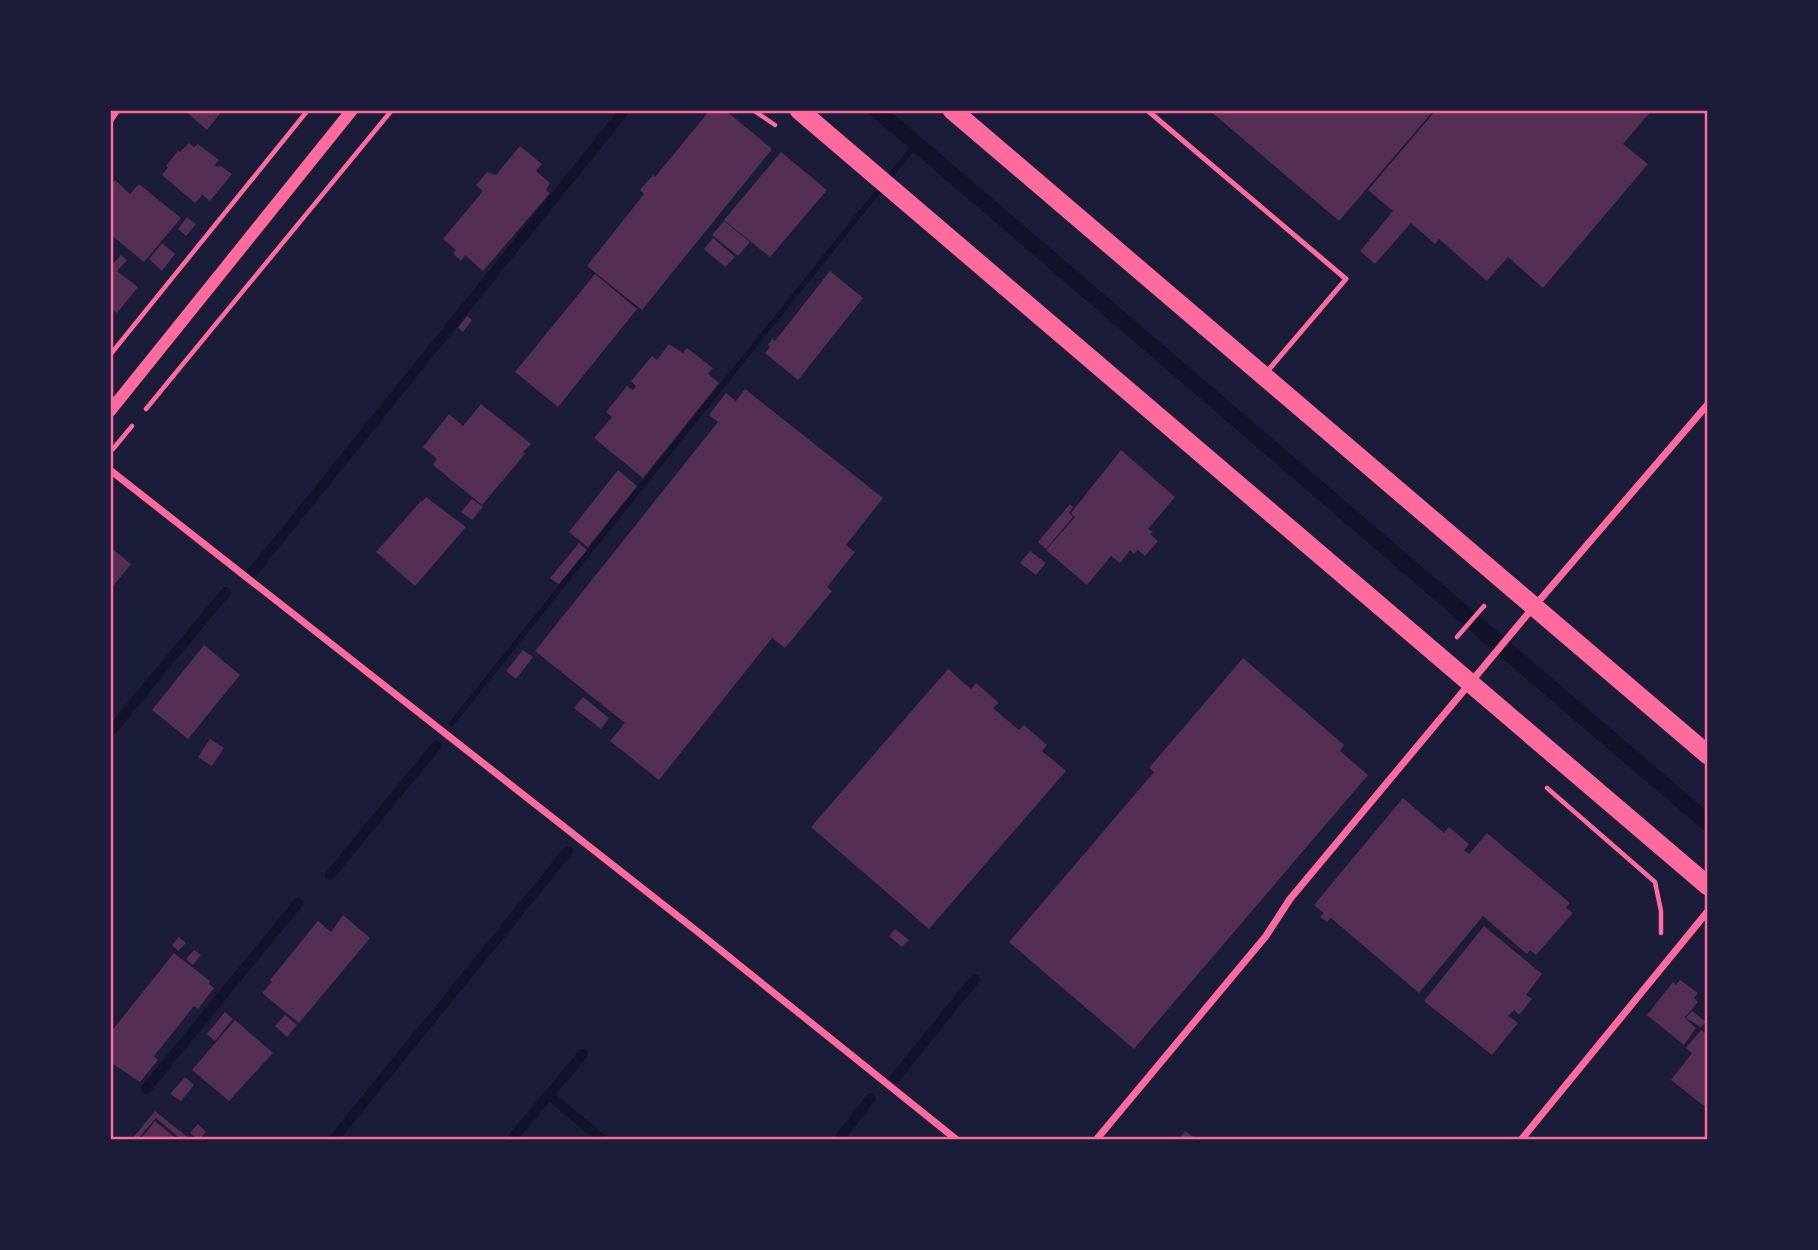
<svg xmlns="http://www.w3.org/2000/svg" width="1818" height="1250" viewBox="0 0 1818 1250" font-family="'Noto Sans',sans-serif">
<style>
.water{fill:#12122b}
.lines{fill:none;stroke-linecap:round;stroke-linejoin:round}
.stream{stroke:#12122b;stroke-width:10}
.building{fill:#542f53}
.path{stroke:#ff6b9d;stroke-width:4.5}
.service{stroke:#ff6b9d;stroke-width:5}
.minor{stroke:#ff6b9d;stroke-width:7}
.tertiary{stroke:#ff6b9d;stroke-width:12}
.trunk{stroke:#ff6b9d;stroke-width:19}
.neatline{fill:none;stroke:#ff6b9d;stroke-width:2.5}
</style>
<rect width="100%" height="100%" fill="#1b1b3a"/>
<path class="water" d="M865,110H889L1708,812V834C1442,608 1178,378 913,152L452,727L448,724L909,148Z"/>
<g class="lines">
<path class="stream" d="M252,573L625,110
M110,732L226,592
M330,875L437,745
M895,1078L975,979
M146,1089L298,903
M549,1095L603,1140
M333,1140L568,851
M511,1140L583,1054
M838,1140L871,1098"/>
</g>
<path class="building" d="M184,110H223L207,130Z
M710,110H725L772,149L642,310L587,266L644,194L640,190L653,175L655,177Z
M1209,110H1434L1339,221Z
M1436,110H1652L1623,144L1648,164L1543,288L1508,257L1487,281L1439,239L1435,244L1411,223L1375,264L1360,251L1393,211L1368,190Z
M189,143L194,147L198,144L219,160L215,165L217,167L219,165L232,174L210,201L202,195L195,203L162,175L168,167L166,166L178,151L180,152Z
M520,146L542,164L536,171L550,183L546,190L550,193L483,271L465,255L461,261L453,253L456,250L443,239L483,191L476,185L487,172L496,175Z
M781,152L827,190L770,257L724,220Z
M110,179L114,182L115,180L130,194L139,184L181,218L144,262L110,234Z
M187,217L196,224L186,236L178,229Z
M724,221L750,242L738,256L712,235Z
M713,238L735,257L725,267L704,249Z
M162,243L175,254L162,271L149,259Z
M121,255L127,260L117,271L138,287L117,313L110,307V267Z
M830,271L863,298L798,380L765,353L770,347L768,345L772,339L775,341Z
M595,274L637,309L558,407L515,372Z
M467,316L472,320L463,332L458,328Z
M669,344L683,353L687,348L713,368L708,374L719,383L643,478L594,438L612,417L606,412L627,386L633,390L636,386L631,381L652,356L657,360Z
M745,389L883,498L846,545L855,552L827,587L832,591L785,648L772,638L659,780L610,741L625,723L535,651L718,422L709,415L726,393L736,401Z
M481,404L531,444L523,452L525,454L482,505L433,465L437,459L423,447L449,414L463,426Z
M1121,450L1175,497L1148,529L1153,532L1150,534L1158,541L1145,556L1138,550L1134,554L1130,550L1120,563L1111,556L1087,585L1046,550L1075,517L1071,513Z
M618,470L637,486L588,547L569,532Z
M426,497L466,527L415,586L376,552L421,501L422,502Z
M472,499L483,507L472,520L461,512Z
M1070,504L1073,507L1069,513L1073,517L1046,549L1038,542Z
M579,543L587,550L559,584L550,578Z
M110,547L131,564L110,590Z
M1030,551L1046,563L1036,575L1020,563Z
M204,645L240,675L188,739L152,710Z
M523,650L533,657L516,679L506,671Z
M1243,658L1344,745L1340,751L1368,775L1134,1049L1009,942L1154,772L1149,768Z
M948,669L971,689L976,683L999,703L993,708L1019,730L1024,725L1047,745L1042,751L1066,771L929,929L811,827Z
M583,697L609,718L601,729L574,708Z
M210,739L224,748L212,766L198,757Z
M1403,798L1444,833L1449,827L1469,844L1464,850L1469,854L1487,833L1570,903L1566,908L1573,913L1536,955L1530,950L1527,954L1483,916L1419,993L1331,918L1327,922L1320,917L1324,913L1314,905Z
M343,915L370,938L299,1023L262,993L272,982L270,980L318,921L331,932Z
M1484,926L1542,974L1526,995L1532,999L1519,1015L1514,1010L1508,1016L1518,1023L1492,1055L1424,1001Z
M895,929L909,940L902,947L889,936Z
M179,937L186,943L178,951L172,945Z
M194,950L201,955L193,965L186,959Z
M174,953L210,981L209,984L214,988L198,1009L194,1006L154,1056L158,1060L140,1082L110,1062V1033Z
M1680,980L1698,993L1694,998L1698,1002L1685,1017L1682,1015L1696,1028L1684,1045L1647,1015L1673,982L1676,985Z
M1692,1011L1706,1022L1701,1027L1686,1018Z
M225,1012L233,1019L215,1041L207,1034Z
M285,1015L297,1025L287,1037L275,1026Z
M235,1020L273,1053L229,1101L192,1070Z
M1701,1030L1708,1035V1102L1704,1106L1671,1080L1692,1053L1686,1048Z
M185,1077L194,1085L181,1101L170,1094Z
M155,1111L191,1140H182L156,1118L137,1140L133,1138Z
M155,1121L178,1140H140Z
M198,1124L206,1132L198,1140L190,1133Z
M1185,1131L1198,1140H1178Z"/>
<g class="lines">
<path class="path" d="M753,110L775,125
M110,355L308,110
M146,409L392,110
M113,449L132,426
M1457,637L1484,606
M1547,788L1655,882L1661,911V933"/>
<path class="service" d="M1147,110L1346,279L1265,374"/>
<path class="minor" d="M110,120L117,110
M110,470L698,932L957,1140
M1096,1140L1266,936L1290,899L1526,616L1708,404
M1521,1140L1708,911"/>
<path class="tertiary" d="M110,411L352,110"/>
<path class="trunk" d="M799,110L1708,886
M952,110L1708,755"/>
</g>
<rect width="1818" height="1250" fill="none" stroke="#1b1b3a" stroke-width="224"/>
<rect x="112" y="112" width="1594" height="1026" class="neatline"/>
</svg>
